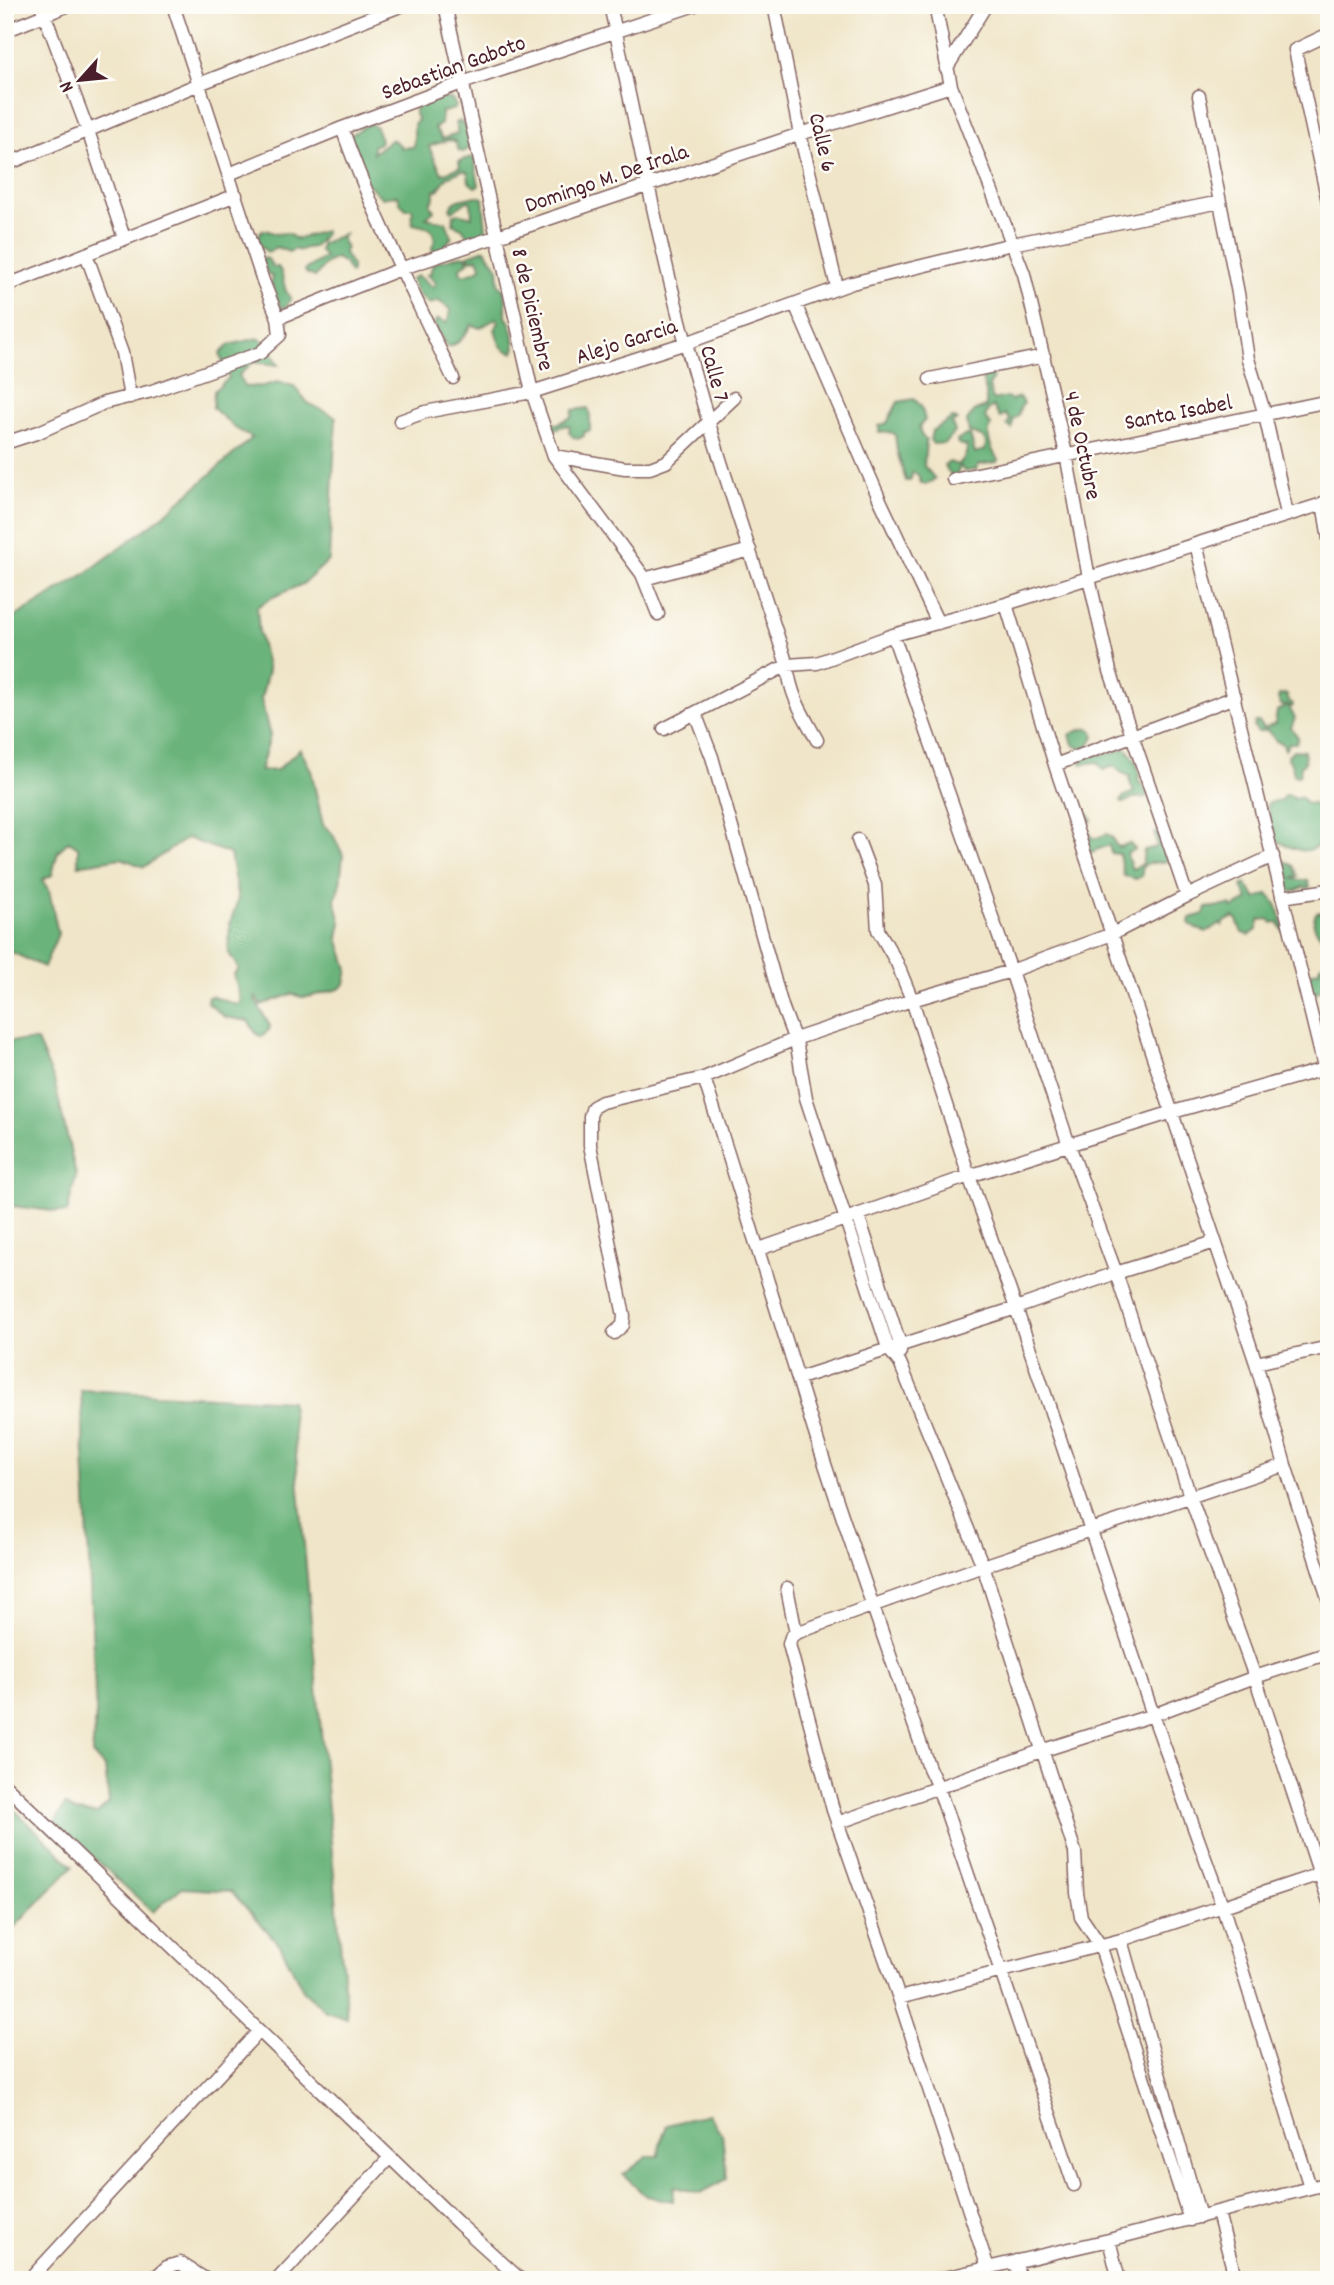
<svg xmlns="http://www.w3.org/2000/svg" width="1334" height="2285" viewBox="0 0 1334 2285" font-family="Dekko,sans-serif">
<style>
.forest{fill:#6ab47b;stroke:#5a6a53;stroke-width:2}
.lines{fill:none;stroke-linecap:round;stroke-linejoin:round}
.minor-casing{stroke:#846462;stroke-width:15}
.minor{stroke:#fff;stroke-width:12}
.labels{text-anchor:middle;stroke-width:5;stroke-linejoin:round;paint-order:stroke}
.street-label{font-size:23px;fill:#4a1f2b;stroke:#fdfcf7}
</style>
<rect width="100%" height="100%" fill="#fdfcf7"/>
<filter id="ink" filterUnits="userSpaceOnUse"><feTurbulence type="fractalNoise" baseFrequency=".0143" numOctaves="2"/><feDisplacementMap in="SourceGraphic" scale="14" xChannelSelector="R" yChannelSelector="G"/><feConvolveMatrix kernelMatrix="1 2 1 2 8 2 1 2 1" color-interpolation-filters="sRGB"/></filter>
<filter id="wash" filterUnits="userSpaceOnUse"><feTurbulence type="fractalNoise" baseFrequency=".00686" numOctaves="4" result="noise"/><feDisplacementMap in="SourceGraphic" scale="28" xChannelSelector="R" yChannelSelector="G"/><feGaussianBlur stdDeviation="1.57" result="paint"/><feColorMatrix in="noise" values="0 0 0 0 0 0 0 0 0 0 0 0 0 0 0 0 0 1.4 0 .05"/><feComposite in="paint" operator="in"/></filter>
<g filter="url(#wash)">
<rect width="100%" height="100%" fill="#f0e5c8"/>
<path class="forest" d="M439,98L452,99L456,106L454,109L442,112L441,124L435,128L442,139L458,133L455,123L460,121L471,134L468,136L471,147L463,152L459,151L455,141L449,140L429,146C432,157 438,163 442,174L460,167L459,161L471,157L474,159L479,185L475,187L469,182L468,173L463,170L447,177L438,190L434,191V198L430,204L434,211L426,218L446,222L452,237L446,244L448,251L433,252L432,247C437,241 434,234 430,228L413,224L411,216L413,213L412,209H406L400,203L398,195L382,198L363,179C362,162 359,150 348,137L369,123L376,127L381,140L380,143L373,146V153L392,139L400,145L401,148L414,147V124L418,121L415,114V109L427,101L433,102Z
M476,196L483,198L486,230L482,236L469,238L462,228L453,224V215L458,213L472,217L471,202L468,201L452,211L450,208C455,198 466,199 476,196Z
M266,230L276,234L287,233L296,239L325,231V234L314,247L305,248L299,251L295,249L289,252L276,247L268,253L261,246L258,237L261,231Z
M346,233L341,238L346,249L344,253L352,266V271L350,273L344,263L336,258L326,263L315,277L306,273L305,270L325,257L320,251L321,244Z
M485,249L498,268L499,284C508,293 506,306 506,317C513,324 516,343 514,353L505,350L500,345L495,329L499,322L497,318L480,328L472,325C462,337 463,342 447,347L434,324L437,319L447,323L451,310L439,301L429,304L418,294L411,279L418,276L433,287L436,283L427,275L430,274L433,263L463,255L466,256L468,262L460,268L461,274H468L480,269L481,266L478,258L470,260L468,255Z
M264,258L268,259L273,267H278C286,276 281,289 291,298L286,307L281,308L271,282L272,276L268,274L262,260Z
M258,338L266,343L279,365L253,362L239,375L245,387L263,386L278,382L294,386L308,403L336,417L329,560L303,584L273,597L257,607L259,632L268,670L261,699L270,736L260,771L277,770L300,749L311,770L323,825L332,833L343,855L340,884L335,900L341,922L338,938L348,969L345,984L339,989L308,997H301L292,994L261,1005L256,997L255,1000L270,1026L269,1030L261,1037L256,1033L248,1021L225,1017L207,1002L208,997L212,996L237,1005L241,1002L234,975L239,969L228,952L230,924L238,899L230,854L187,838L144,867L121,858L78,865V847L69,841L58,851L52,875L42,880L49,890L58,934L44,967L7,950L5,952V623L85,574L163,516L252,438L235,428L213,408L214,391L229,378L220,354L229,345Z
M991,374L993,378L989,386L992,400L1007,397L1011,400L1019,397L1024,403L1020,408L1018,416L1013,420L1012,429L1007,425L1010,420L1005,414L1000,418L993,406L988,410L985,418L991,425C985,436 992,451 998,460L997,462L978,465L977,469L965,472L960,466L957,474L951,475L944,465L950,462L957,465C965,461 967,454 967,446L958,444L957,441L966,435H970L975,453L985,450L986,444L984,438L969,432L967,421L975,411L986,407V392L982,379Z
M914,399L921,406L925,420L919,427L921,435L926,440L924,466L935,479L927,484L921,483L918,475L913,472L910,481H906L897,451L895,434L890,432L879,433V426L887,423L898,402Z
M588,408L590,414V431L584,432V436L578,439L573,437L569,432L570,427L566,425L547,432L549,423L557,424L572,417L573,410Z
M953,418L957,420L952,423L955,432L945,443L933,444L930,440L932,431Z
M1284,694L1287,695L1289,701L1293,704L1292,707L1288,706L1295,718L1291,728L1298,737L1296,743H1289L1285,750L1283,744L1276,741L1267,730L1258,732L1254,727L1255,722H1259L1264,728L1275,724L1277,711L1288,706L1281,705L1278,699L1279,695Z
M1089,728L1093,731L1094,736L1089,745L1081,749L1073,744L1070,735C1075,731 1083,729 1089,728Z
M1122,749H1127C1133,757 1142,769 1138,780L1147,792L1146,797L1133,798L1123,803L1121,801L1123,797L1134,792L1129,780L1130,776L1122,773L1114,766L1103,770L1098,762L1081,764V760C1094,752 1110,756 1122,749Z
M1293,750L1304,751L1305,762L1301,765L1300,774L1298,776L1294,775L1292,765L1287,757Z
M1285,795L1291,796L1294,799L1300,797L1307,804L1312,803L1317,807L1326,806L1329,808V848L1320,844C1303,858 1291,846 1274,840C1275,827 1266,818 1268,803L1281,800Z
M1083,810L1090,816L1092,821H1083L1084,827L1094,839L1107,834L1112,837L1116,846L1120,847L1129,843L1135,849L1128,853L1127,857L1132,869L1142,865L1144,850L1157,847L1155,834L1157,832L1160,835L1168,858L1167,861C1157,864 1151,860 1142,867V876L1136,879L1124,876L1119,854L1111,853L1109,845L1091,852L1086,848L1078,818V813Z
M1284,861L1294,866L1298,876L1293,879L1308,881L1310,887L1307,888L1303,887L1295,891H1285L1276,865Z
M1245,883L1256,898L1268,894C1279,904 1282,920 1286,935L1278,923H1272L1269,919L1259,920L1257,930L1250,935L1242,933L1237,920L1234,917L1226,921L1222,926L1220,924L1206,932L1197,929L1189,923L1190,918L1204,914L1206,908L1231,905L1233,908L1248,900L1242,886Z
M1319,912C1331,918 1330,931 1328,942C1318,933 1309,927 1316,913Z
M1323,963H1329V989L1324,986L1315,994L1308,989L1307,982L1312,972L1320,970L1319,967Z
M5,1041H37L54,1080L76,1175L67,1213L5,1205Z
M81,1390L291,1401L347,2018L326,2011L303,1990L280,1945L231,1891L181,1888L153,1912L55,1822L65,1805L76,1812L97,1814L109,1803L105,1768L92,1754L96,1714Z
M5,1801L73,1866L5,1937Z
M708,2114L722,2134L727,2179L701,2193L674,2187L673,2201L646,2196L623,2175L648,2156H659L660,2144L667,2125Z"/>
</g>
<g filter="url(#ink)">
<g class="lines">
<defs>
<path id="minor" d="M41,5L88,131L124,238
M445,5L532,392L554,456L642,574L658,614
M610,5C635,119 656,234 687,347C716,454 753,559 787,665C791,697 802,713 817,740
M774,5L800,134L837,287
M935,5L951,86L1024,274L1066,454L1089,578L1110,671L1187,896
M5,31L69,5
M1329,34L1295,50L1329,206
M946,69L986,5
M1199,96L1238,293L1248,359L1265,415L1287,514
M342,128C372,214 415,295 453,378
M5,165L199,84L403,5
M229,174L342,128L462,83L695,5
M86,254L122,353L130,397
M5,265L11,283
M5,286L236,195
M795,304L879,498L938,623
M278,318L403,268L800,134L951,86
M930,379L1044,356
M400,421L425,412L532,392L686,343L852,283L1012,244L1220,202
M5,443L39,432L104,403L152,391L260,353L280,335L278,318L263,281L173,5
M554,456L625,468H650L666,462L734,398
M953,479L1329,401
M1323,503L1329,539
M1196,544L1329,1087
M644,579L750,550
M1006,604L1055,765L1256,1363L1285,1465L1329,1601
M893,635L1011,971L1069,1145L1116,1273L1190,1496L1255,1677L1329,1902
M695,713L712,757L782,1006L797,1046L806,1098L888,1348L900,1363L983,1566L796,1633
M664,729L787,665L817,663L893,635L1006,604L1329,502
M1055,765L1235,697
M858,840L875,885L878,930L897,963L912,1000L969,1176L1016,1308L1153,1715L1222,1905L1310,2187
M1282,897L1329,890
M704,1078C741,1194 777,1310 813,1427C849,1541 890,1654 929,1768L938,1787L1074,2185
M858,1215L900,1344V1352
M759,1249L969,1176L1173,1112L1324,1069
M614,1333L623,1325L624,1316L590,1145V1116L593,1107L602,1102L704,1078L795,1039L912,1000L1011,971L1112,934L1187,896L1273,856
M1256,1363L1329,1347
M799,1378L1016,1308L1116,1273L1215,1242
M787,1588L796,1633L791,1637L789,1644L833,1810L899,1998L988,2268
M5,1785L458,2223L521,2280
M837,1823L1044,1750L1153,1715L1255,1677L1329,1653
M1121,1940L1200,2217
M899,1998L1121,1940L1329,1871
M1218,2213L1236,2280
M1190,2220L1100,1945L1081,1917L1077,1893L1075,1852L983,1566L1285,1465
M1109,2240L1119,2280
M1016,2261L1019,2280
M29,2280L259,2031
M152,2280L167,2267L180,2263L207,2280
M277,2280L390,2157
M935,2280L1109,2240L1329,2183"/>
</defs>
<use href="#minor" class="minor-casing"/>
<use href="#minor" class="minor"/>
</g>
</g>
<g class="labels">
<g class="street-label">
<text transform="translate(453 66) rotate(-20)" y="8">Sebastian Gaboto</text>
<text transform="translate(824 142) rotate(77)" y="8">Calle 6</text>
<text transform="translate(606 177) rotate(-19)" y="8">Domingo M. De Irala</text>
<text transform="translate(534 309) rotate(77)" y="8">8 de Diciembre</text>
<text transform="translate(626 340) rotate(-18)" y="8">Alejo Garcia</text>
<text transform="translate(716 373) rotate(75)" y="8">Calle 7</text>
<text transform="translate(1178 411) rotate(-11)" y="8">Santa Isabel</text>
<text transform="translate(1084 445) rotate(78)" y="8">4 de Octubre</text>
</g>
</g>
<rect width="1334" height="2285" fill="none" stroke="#fdfcf7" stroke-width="28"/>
<g transform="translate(80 80) rotate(243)" stroke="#fdfcf7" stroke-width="5" paint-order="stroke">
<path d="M0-5L12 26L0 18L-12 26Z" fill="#4a1f2b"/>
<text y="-10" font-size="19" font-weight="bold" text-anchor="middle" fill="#4a1f2b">N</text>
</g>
</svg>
